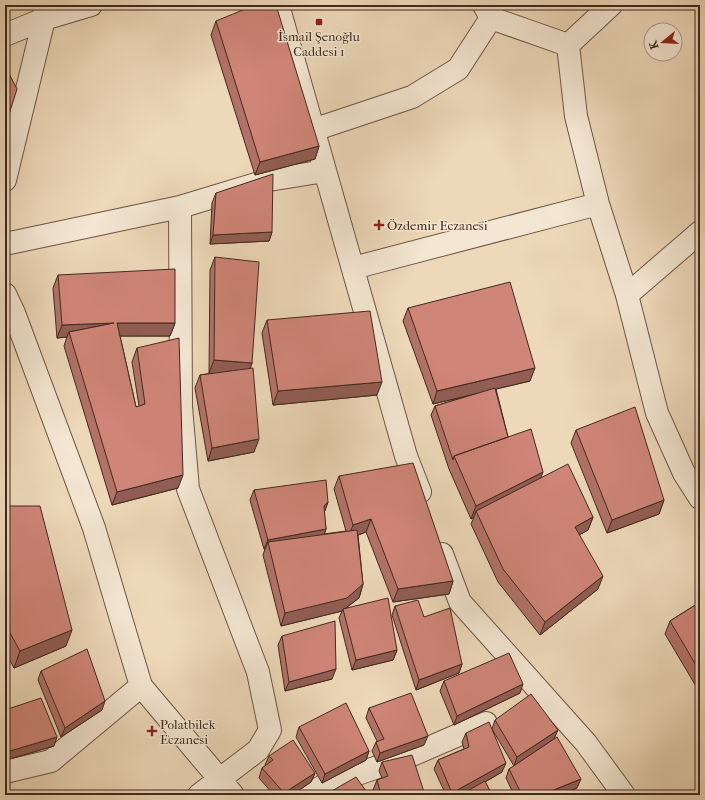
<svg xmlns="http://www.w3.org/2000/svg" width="705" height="800" viewBox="0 0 705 800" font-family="'IM FELL French Canon',serif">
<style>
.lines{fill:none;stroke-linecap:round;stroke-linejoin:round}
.minor-casing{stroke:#6c5545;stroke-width:24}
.minor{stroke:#f3e6d2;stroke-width:22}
.wall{fill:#b27267;stroke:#41291e}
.shaded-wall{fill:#915d54;stroke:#41291e}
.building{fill:#cf8578;stroke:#41291e}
.poi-dot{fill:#8f2418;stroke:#f3e6d2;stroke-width:1.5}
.labels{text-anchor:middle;stroke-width:3;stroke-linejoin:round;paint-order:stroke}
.poi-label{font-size:13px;fill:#41291e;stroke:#f3e6d2;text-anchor:start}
</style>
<rect width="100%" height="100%" fill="#edd8b9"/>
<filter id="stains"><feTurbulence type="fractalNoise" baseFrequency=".005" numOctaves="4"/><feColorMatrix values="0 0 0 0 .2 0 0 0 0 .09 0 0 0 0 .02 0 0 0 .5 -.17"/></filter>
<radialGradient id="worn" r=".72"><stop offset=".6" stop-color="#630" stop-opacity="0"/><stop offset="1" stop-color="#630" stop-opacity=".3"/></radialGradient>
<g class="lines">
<defs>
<path id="minor" d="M278,5L406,456L420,492
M484,5L491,18L568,45
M611,5L568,45L576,116L598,204L627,295L657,413L684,473L700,498
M5,35L44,19L91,5
M313,130L412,97L458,69L491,18
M5,180L44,19L45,5
M180,207L269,180L325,171
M5,244L180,207L181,407L188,489L258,672L270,730L258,750L199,795
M353,268L598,204
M5,294L14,313L94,528L141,686L233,795
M627,295L700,232
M442,554L460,602L586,743L624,795
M5,772L51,761L141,686
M308,795L323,786L412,755L486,723"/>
</defs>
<use href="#minor" class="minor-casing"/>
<use href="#minor" class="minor"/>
</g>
<path class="wall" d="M216,21L319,146L315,159L255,175L211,35Z
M216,193L272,232L269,241L210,244L212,203Z
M215,257L252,363L250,369L254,452L208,461L195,388L200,375L213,373H209L210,270Z
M58,275L175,323L170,336H120L136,407L139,406L132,362L137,348L178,488L112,505L64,346L67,337L57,338L53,288Z
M408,308L530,381L496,389L508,437L541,478L593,517L588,530L579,535L598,589L540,635L498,582L471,524L474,517L471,519L449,469L431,415L435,406L471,395L433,404L403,321Z
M267,320L377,395L273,405L262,333Z
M576,430L664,500L659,514L607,533L571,443Z
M339,476L453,581L449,594L393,602L366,532L358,535L363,584L359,598L346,608L397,650L393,660L352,670L339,618L342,611L281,626L263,555L265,549H264L250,500L254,490L328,502L324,512L326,529L324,534L346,531L334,489Z
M5,506L66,646L14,668L5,651Z
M700,602V693L665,634L670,621Z
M395,606L424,617L462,664L459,673L416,690L392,615Z
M282,636L332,679L285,691L278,645Z
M41,671L102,710L61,737L38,680Z
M444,681L520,693L454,725L440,691Z
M5,683L7,710L54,746L6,760L5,754Z
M369,708L424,745L377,762L372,751L376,742L377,741L366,718Z
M495,720L555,739L577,788L560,795H514L506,778L509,769L514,766L492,729Z
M299,727L369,751L366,760L322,783L296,737Z
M466,733L502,772L485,782L492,795H446L434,769L438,760L464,749L462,742Z
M269,756L315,773L311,782L292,795H274L259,778L262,768L266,765H265Z
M382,762L425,795H375L373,790L377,780L382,778L379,771Z"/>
<path class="shaded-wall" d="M319,146L315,159L255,175L260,162Z
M272,232L269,241L210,244L213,235Z
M114,323L69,332L67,337L57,338L62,325Z
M117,323H175L170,336H112Z
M214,360L252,363L247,377L209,373Z
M535,368L530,381L433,404L437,391Z
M382,382L377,395L273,405L278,391Z
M259,439L254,452L208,461L212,448Z
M543,472L538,485L476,511L474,517L471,519L476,506Z
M183,475L178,488L112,505L117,492Z
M664,500L659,514L607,533L612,520Z
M328,502L325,511L320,516L324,506Z
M593,517L588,530L570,540L575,527Z
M371,519L366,532L348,539L353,525Z
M326,529L323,538L268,542L265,549H264L268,540Z
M603,576L598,589L540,635L545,622Z
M453,581L449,594L393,602L398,589Z
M363,584L359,598L343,610V609L342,611L281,626L285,613Z
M72,630L66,646L14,668L20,651Z
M397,650L393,660L352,670L356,660Z
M462,664L459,673L416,690L419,680Z
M336,669L332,679L285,691L289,682Z
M523,684L520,693L454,725L457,716Z
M105,701L102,710L61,737L65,728Z
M8,706L5,715V707Z
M558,730L554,739L514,766L517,757Z
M428,736L424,745L377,762L380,753Z
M57,737L54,746L6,760L10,751Z
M369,751L366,760L322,783L325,774Z
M506,763L502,772L462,795H452V793Z
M315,773L311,782L292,795H283L284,793Z
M581,779L577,788L560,795H541Z"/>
<path class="building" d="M255,5H276L319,146L260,162L216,21Z
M5,66L17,89L5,127Z
M273,174L272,232L213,235L216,193Z
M215,257L259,262L252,363L214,360Z
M175,269V323H117L136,407L145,404L137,348L179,338L183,475L117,492L69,332L114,323L62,325L58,275Z
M510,282L535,368L437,391L408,308Z
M370,311L382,382L278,391L267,320Z
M253,368L259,439L212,448L200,375Z
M495,388L508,437L454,456L453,460L435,406Z
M635,407L664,500L612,520L576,430Z
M531,429L543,472L476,506L454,456Z
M413,463L453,581L398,589L371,519L353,525L339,476Z
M568,464L593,517L575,527L603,576L545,622L503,569L476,511Z
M326,480L328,502L324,506L326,529L268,540L254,490Z
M5,506H40L72,630L20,651L5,624Z
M357,530L363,584L347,598L285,613L268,542Z
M388,598L397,650L356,660L343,609Z
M418,600L424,617L450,608L462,664L419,680L395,606Z
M700,602V672L670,621Z
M335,621L336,669L289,682L282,636Z
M87,649L105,701L65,728L41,671Z
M509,653L523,684L457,716L444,681Z
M5,683L8,706L5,707Z
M411,693L428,736L380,753L376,742L384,739L369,708Z
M531,694L558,730L517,757L495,720Z
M41,698L57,737L10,751L5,730V710Z
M346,703L369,751L325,774L299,727Z
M489,722L506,763L452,793L438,760L469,747L466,733Z
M557,737L581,779L541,795H522L509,769Z
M293,740L315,773L284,793L262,768L273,760L269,756Z
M412,755L425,795H381L377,780L388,776L382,762Z
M356,777L369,795H325Z
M485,781L492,795H460Z"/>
<g class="poi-dot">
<rect x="315" y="18" width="8" height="8" rx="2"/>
<path d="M377 219h4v4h4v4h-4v4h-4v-4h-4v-4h4z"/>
<path d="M150 725h4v4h4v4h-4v4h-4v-4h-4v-4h4z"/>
</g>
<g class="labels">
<g class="poi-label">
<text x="319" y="41" text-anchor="middle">İsmail Şenoğlu<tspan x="319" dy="15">Caddesi 1</tspan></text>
<text x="387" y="230">Özdemir Eczanesi</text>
<text x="160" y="729">Polatbilek<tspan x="160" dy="15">Eczanesi</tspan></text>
</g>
</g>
<rect width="705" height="800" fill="none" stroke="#edd8b9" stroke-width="20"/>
<rect x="6" y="6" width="693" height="788" fill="none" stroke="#41291e" stroke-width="2"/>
<rect x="10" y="10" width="685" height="780" fill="none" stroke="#41291e"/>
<g transform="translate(663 42) rotate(252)"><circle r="19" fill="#f3e6d2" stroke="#ac9a8a"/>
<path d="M0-3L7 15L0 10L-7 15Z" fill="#8f2418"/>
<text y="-6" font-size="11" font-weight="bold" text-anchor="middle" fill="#41291e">K</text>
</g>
<rect width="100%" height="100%" filter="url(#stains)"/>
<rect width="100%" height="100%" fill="url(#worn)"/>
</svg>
